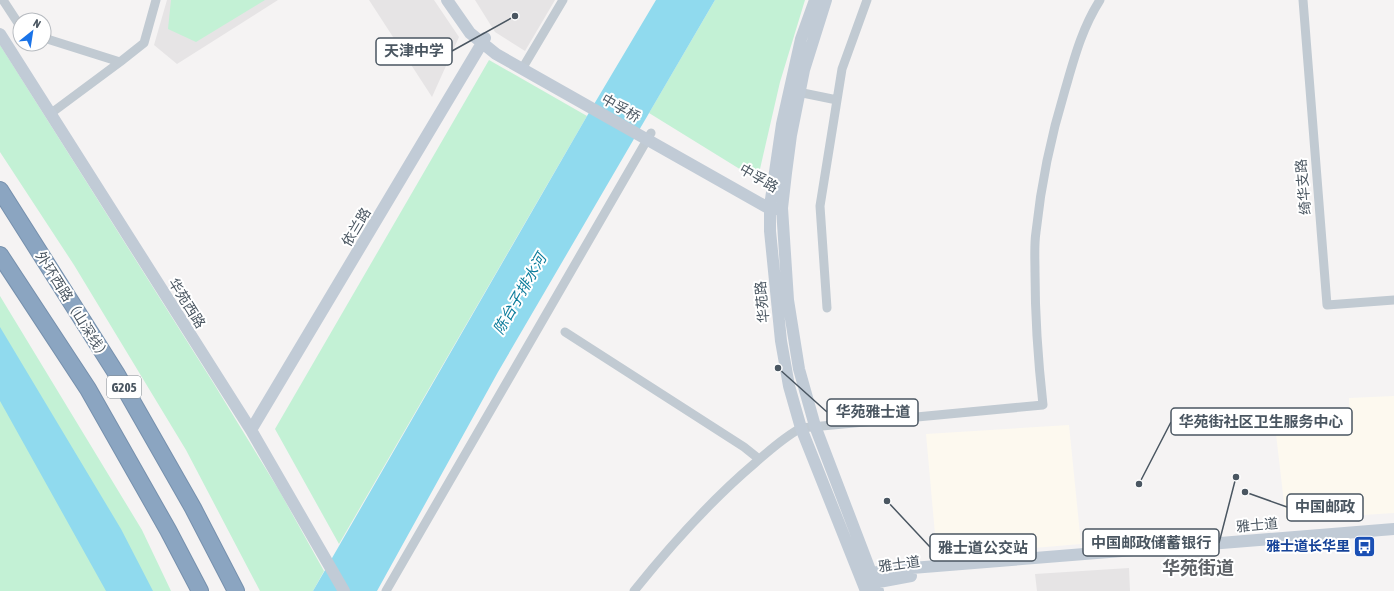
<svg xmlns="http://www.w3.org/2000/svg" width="1394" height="591" viewBox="0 0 1394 591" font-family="'Asap Condensed','Noto Sans SC',sans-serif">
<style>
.commercial{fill:#fdf9ef}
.education{fill:#e6e4e5}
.green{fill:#c3f1d5}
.water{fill:#90daee}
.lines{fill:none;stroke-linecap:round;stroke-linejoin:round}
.highway-casing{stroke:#7690ad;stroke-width:18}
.street{stroke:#c1cad2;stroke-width:9}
.secondary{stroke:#c1cbd6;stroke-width:12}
.highway{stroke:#8ba5c1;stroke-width:16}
.labels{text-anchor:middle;stroke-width:4;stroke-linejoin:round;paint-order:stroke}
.shield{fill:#fff;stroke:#808990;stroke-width:1}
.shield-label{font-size:13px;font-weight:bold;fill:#4a5661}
.street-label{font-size:14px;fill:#4a5661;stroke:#fff}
.transit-label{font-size:14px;font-weight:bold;fill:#164399;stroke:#fff;text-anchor:end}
.water-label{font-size:15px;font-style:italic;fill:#0c7c9b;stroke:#fff}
.district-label{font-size:18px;font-weight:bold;fill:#5f6368;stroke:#fff}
.leader{fill:none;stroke:#4a5661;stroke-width:1.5}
.callout-dot{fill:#4a5661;stroke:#fff;stroke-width:1.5}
.callout{fill:#fff;stroke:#4a5661;stroke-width:1.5}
.callout-label{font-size:15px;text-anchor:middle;font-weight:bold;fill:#4a5661}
</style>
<rect width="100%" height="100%" fill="#f5f3f3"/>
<path class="commercial" d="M1394,396V513L1286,520L1276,434L1350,426L1349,398Z
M1069,425L1081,544L937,556L926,434Z"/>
<path class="education" d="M167,0H278L177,64L154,45Z
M369,0H434L459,37L432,97Z
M475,0H555L525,51L495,32Z
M1129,568L1130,591H1037L1035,574Z"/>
<path class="green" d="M171,0H265L196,42L168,29Z
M715,0H805L780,82L760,169L751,176L649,113Z
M0,45L214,384L280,492L324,571L313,591H260L186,450L74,265L0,152Z
M489,60L587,116L339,544L275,429Z
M0,296L142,530L171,591H0Z"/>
<path class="water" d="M656,0H715L498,372L377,591H313L587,116Z
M0,327L121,529L153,591H106L0,401Z"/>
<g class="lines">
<defs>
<path id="highway" d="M0,190L116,373L193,508L236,591
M0,255L88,389L168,530L200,591"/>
</defs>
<use href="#highway" class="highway-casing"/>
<path class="street" d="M3,0L20,26
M1303,0L1327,305L1394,300
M44,38L120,62L144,43L156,0
M522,69L563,0
M793,91L837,100
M50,114L120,62
M827,308L820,206L842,69L867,0
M565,332L744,447L759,459
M386,591L651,133
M634,591C671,545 710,501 755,463C770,450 784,437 801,428L1043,405C1038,360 1035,317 1035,272C1035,259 1034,245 1036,232C1041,184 1051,136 1065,90C1074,59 1082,28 1100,0"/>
<path class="secondary" d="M447,0L470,33L496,54L770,209H776
M815,0L801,39L782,124L770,206V231L781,341L789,386L801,428L866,591
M826,0L804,70L791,135L786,173L782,208L788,300L799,369L815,426L878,591
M0,34L251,430L344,591
M251,430L485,38
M863,575L887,570L1394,529
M868,584L911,576"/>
<use href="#highway" class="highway"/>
</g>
<defs>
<symbol id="bus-square" viewBox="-11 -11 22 22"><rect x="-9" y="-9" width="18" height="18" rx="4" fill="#1a4fb4" stroke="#fff"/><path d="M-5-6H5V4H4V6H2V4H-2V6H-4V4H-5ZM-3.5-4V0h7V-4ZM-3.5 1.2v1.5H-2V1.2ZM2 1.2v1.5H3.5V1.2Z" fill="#fff"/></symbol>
</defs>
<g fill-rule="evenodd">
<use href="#bus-square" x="1352" y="534" width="25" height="25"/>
</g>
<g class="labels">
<rect class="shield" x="107" y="376" width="34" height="22" rx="3"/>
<g class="shield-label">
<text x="124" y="392">G205</text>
</g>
<g class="street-label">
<text transform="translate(621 108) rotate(30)" y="5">中孚桥</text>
<text transform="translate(759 178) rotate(30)" y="5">中孚路</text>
<text transform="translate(1303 187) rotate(-95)" y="5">绮华支路</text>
<text transform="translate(356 227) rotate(-59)" y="5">依兰路</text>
<text transform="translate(762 302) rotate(-95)" y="5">华苑路</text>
<text transform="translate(187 303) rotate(58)" y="5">华苑西路</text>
<text transform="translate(73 306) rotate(58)" y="5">外环西路（山深线）</text>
<text transform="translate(1257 525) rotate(-5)" y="5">雅士道</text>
<text transform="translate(899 564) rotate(-8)" y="5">雅士道</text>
</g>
<g class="transit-label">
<text x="1350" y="551">雅士道长华里</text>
</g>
<g class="water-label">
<text transform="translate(520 294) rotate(-60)" y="5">陈台子排水河</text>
</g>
<g class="district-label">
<text x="1198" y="574">华苑街道</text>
</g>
</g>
<path class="leader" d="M515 16L452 51M778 368L827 412M1139 484L1171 422M1245 492L1287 507M1236 477L1219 543M887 501L930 547"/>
<g class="callout-dot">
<circle cx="515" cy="16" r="4"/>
<circle cx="778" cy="368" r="4"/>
<circle cx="1139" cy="484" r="4"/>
<circle cx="1245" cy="492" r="4"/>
<circle cx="1236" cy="477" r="4"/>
<circle cx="887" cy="501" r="4"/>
</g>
<g class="callout">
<rect x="376" y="38" width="76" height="27" rx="4"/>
<rect x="827" y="399" width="91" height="27" rx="4"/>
<rect x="1171" y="408" width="181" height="27" rx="4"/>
<rect x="1287" y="494" width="76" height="27" rx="4"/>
<rect x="1083" y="529" width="136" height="27" rx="4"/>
<rect x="930" y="534" width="106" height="27" rx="4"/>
</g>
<g class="callout-label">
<text x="414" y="56">天津中学</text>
<text x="873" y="417">华苑雅士道</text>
<text x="1261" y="427">华苑街社区卫生服务中心</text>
<text x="1325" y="512">中国邮政</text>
<text x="1151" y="548">中国邮政储蓄银行</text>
<text x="983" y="553">雅士道公交站</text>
</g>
<g transform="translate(32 32) rotate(30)"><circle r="19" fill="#ffffff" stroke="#b7bbc0"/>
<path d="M0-3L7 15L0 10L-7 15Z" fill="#1a73e8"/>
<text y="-6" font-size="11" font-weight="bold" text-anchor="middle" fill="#4a5661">N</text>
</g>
</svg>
